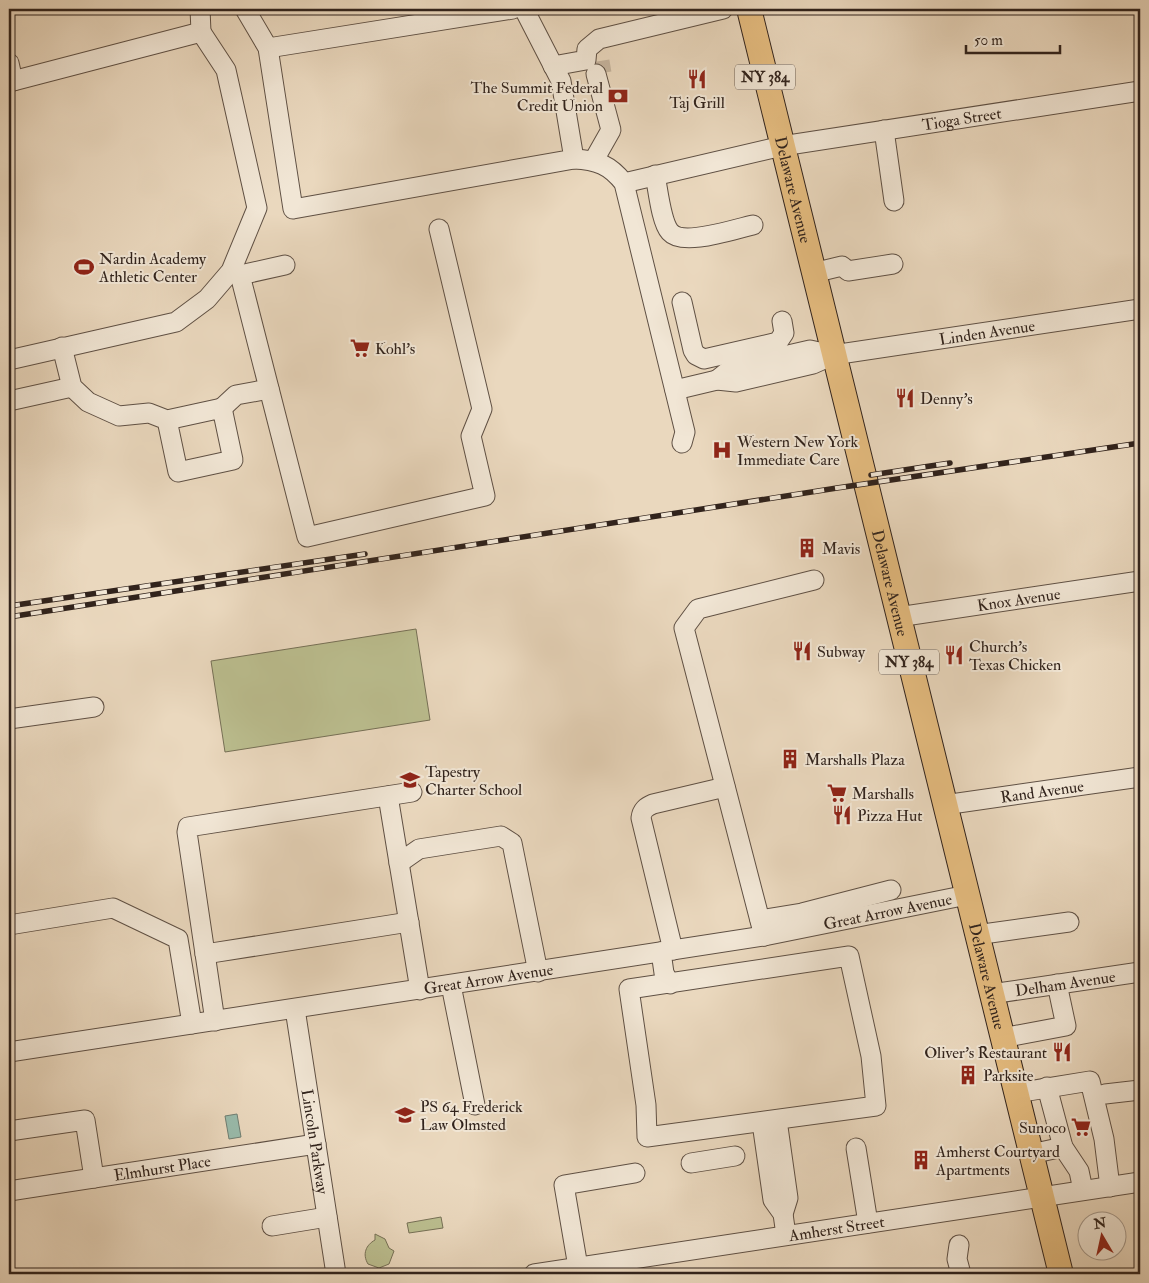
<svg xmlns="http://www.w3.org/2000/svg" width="1149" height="1283" viewBox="0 0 1149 1283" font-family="'IM FELL Double Pica',serif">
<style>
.green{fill:#bbbe8f;stroke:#767056}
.water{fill:#99bbab;stroke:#6f7e72}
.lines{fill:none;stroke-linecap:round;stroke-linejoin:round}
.minor-tunnel{stroke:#c5b49e;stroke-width:19;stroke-dasharray:19 9;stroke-linecap:butt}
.minor-casing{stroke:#5f5044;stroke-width:21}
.major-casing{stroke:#31231c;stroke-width:26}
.minor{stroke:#f1e6d5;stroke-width:19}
.major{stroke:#e5bc7f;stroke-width:24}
.rail-casing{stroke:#31231c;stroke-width:5.5}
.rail{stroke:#f1e6d5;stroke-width:4;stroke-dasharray:11;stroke-linecap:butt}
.labels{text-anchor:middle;stroke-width:4;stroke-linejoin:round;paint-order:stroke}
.shield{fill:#f1e6d5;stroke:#6b5e54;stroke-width:1}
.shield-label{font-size:15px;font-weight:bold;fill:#31231c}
.poi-label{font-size:16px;fill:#31231c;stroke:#f1e6d5;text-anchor:start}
.street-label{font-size:16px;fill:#31231c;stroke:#f1e6d5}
</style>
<rect width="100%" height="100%" fill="#ead8be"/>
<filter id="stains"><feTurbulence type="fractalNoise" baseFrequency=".004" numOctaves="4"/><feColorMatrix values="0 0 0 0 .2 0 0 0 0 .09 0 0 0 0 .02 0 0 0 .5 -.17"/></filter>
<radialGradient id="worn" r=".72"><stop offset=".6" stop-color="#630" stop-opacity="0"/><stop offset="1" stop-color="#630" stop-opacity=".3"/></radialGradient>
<path class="green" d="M416,629L430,720L225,752L211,661Z
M441,1217L443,1228L409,1233L407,1223Z
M375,1234L385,1239L389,1248L394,1251L389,1264L379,1268L368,1264C362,1254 366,1245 375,1240Z"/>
<path class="water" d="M237,1114L241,1137L229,1139L225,1116Z"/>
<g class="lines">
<path class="minor-tunnel" d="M600,61L602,73"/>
<defs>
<g id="minor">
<path d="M245,9L268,48L293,209L574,159L561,81L524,9"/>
<path d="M268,48L513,9"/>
<path d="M9,63L13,81"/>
<path d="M553,66L586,60L587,49L599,39L723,9"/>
<path d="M9,82L201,32L200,9"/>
<path d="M884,130L894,201"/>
<path d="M574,159C597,160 610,165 624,183L685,432L682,443"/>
<path d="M594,160L611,130L596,74"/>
<path d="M655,175C658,189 661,222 670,232C683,247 734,229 753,225"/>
<path id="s1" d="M624,183L782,146L1140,91"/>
<path d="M285,265L240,275L307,537L485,496L471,436L482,409L439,229"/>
<path d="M813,273L842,266L848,271L893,264"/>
<path d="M682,302L693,350L696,355L704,359L778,342L784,333L782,321"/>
<path d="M62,347L72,387L88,402L119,416L149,413L167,420L222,408L233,460L178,472L167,420"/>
<path d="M9,360L176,322L207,299L231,271L257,208L226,70L201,32"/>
<path d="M717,380L732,368L810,350L833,355"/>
<path id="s2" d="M675,390L717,380L736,382L813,364L833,355L1140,309"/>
<path d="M9,401L72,387"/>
<path d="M222,408L236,395L269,389"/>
<path id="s3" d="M898,617L1140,581"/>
<path d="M9,719L94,707"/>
<path d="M388,796L420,990"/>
<path id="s4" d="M944,805L1140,777"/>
<path d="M399,863L419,849L501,836L512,843L538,972"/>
<path d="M760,920L802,913L891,890"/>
<path d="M9,925L113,908L178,939L192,1024"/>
<path d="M976,935L1069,922"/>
<path d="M764,936L684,628L698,609L814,580"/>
<path d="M673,950L641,818C642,810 646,807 653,804L725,787"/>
<path d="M661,952L664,973L670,984"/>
<path d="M205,954L409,922"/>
<path d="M849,956L871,1056L876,1106L647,1137L646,1105L629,989Z"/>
<path d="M451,985L475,1105"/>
<path id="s5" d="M991,994L1140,972"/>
<path id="s6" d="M295,1009L336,1274"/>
<path d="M215,1021L187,832L188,827L412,792"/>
<path d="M1002,1038L1066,1026L1057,984"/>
<path id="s7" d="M9,1052L764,936L967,895"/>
<path d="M1047,1087L1063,1147L1079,1171L1083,1190"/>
<path d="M1016,1093L1090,1081L1104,1139L1110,1187"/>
<path d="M1105,1094L1140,1090"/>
<path d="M777,1120L788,1198L783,1214"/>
<path d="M762,1123L773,1200L783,1214L786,1235"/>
<path d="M9,1131L85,1120L94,1178"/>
<path d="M856,1148L868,1223"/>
<path d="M1031,1154L1063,1147"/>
<path d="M691,1163L735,1156"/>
<path id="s8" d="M9,1191L316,1144"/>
<path d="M272,1226L327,1217"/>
<path d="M959,1245L957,1259L961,1274"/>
<path d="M578,1267L564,1185L635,1173"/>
<path id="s9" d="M534,1274L1140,1182"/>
</g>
<g id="major">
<path id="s10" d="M749,9L1061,1274"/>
</g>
</defs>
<use href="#minor" class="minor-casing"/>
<use href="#major" class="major-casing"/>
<use href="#minor" class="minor"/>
<use href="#major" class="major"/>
<defs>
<path id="rail" d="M871,475L950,463
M9,606L365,554
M9,617L837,488L1140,443"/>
</defs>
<use href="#rail" class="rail-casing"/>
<use href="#rail" class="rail"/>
</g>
<defs>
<symbol id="restaurant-bare" viewBox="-9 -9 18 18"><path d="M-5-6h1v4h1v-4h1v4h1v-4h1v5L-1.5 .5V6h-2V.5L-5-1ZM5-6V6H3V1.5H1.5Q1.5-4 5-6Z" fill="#8f2418" stroke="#f1e6d5" stroke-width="2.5" paint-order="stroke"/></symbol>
<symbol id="bank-bare" viewBox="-9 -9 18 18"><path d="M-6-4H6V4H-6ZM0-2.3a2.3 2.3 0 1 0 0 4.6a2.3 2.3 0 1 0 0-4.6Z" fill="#8f2418" stroke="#f1e6d5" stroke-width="2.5" paint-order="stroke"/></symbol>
<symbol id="stadium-bare" viewBox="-9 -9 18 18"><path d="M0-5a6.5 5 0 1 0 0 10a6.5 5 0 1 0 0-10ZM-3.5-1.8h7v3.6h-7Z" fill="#8f2418" stroke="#f1e6d5" stroke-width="2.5" paint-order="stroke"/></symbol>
<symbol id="supermarket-bare" viewBox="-9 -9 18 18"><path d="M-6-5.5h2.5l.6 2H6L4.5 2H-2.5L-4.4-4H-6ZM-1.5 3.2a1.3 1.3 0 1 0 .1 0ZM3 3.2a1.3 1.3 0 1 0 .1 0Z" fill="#8f2418" stroke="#f1e6d5" stroke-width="2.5" paint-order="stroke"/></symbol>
<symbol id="hospital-bare" viewBox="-9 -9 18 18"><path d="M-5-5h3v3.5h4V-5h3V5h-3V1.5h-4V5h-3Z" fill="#8f2418" stroke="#f1e6d5" stroke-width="2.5" paint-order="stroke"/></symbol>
<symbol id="building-bare" viewBox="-9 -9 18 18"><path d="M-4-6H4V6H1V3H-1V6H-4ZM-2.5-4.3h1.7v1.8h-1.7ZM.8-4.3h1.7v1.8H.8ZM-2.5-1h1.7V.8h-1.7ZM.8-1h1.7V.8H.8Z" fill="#8f2418" stroke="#f1e6d5" stroke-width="2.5" paint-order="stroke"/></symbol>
<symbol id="school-bare" viewBox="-9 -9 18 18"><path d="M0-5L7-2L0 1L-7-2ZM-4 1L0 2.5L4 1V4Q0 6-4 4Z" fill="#8f2418" stroke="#f1e6d5" stroke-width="2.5" paint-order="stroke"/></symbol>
</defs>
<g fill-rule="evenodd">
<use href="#restaurant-bare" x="683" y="65" width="28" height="28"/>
<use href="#bank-bare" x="604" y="82" width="28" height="28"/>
<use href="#stadium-bare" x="70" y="253" width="28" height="28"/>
<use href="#supermarket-bare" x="346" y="334" width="28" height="28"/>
<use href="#restaurant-bare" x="891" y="384" width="28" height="28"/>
<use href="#hospital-bare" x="708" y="436" width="28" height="28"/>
<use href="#building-bare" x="793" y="534" width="28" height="28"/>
<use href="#restaurant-bare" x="788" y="637" width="28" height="28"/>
<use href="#restaurant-bare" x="940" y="641" width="28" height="28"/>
<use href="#building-bare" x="776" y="745" width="28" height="28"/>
<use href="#school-bare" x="396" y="766" width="28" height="28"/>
<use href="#supermarket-bare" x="823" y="779" width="28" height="28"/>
<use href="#restaurant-bare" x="828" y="801" width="28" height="28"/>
<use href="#restaurant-bare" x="1048" y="1038" width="28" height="28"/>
<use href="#building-bare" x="954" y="1061" width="28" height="28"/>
<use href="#school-bare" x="391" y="1101" width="28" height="28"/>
<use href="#supermarket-bare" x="1067" y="1113" width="28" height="28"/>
<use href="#building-bare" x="907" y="1146" width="28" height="28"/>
</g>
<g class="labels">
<g class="shield">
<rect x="735" y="64.5" width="60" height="25" rx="4"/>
<rect x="879" y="649.5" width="60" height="25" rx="4"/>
</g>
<g class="shield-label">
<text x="765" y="82">NY 384</text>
<text x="909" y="667">NY 384</text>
</g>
<g class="poi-label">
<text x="603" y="93" text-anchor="end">The Summit Federal<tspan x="603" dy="18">Credit Union</tspan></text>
<text x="697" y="108" text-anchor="middle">Taj Grill</text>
<text x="99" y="264">Nardin Academy<tspan x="99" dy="18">Athletic Center</tspan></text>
<text x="375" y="354">Kohl's</text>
<text x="920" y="404">Denny's</text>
<text x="737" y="447">Western New York<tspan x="737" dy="18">Immediate Care</tspan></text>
<text x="822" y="554">Mavis</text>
<text x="969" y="652">Church's<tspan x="969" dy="18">Texas Chicken</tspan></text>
<text x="817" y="657">Subway</text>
<text x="805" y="765">Marshalls Plaza</text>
<text x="425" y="777">Tapestry<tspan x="425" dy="18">Charter School</tspan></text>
<text x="852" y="799">Marshalls</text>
<text x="857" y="821">Pizza Hut</text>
<text x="1047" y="1058" text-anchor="end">Oliver's Restaurant</text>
<text x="983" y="1081">Parksite</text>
<text x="420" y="1112">PS 64 Frederick<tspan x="420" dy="18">Law Olmsted</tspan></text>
<text x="1066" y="1133" text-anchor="end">Sunoco</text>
<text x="936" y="1157">Amherst Courtyard<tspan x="936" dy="18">Apartments</tspan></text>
</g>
<g class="street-label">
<text dy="6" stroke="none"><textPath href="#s1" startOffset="344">Tioga Street</textPath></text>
<text dy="6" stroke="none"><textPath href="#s10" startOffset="186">Delaware Avenue</textPath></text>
<text dy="6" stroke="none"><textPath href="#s2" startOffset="319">Linden Avenue</textPath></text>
<text dy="6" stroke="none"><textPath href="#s10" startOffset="591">Delaware Avenue</textPath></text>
<text dy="6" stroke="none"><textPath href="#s3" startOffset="122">Knox Avenue</textPath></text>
<text dy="6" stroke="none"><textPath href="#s4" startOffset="99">Rand Avenue</textPath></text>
<text dy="6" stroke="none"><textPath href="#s7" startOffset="890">Great Arrow Avenue</textPath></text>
<text dy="6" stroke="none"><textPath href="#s10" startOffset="996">Delaware Avenue</textPath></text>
<text dy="6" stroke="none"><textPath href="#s7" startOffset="485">Great Arrow Avenue</textPath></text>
<text dy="6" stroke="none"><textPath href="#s5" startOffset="75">Delham Avenue</textPath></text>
<text dy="6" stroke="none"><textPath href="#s6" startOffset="134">Lincoln Parkway</textPath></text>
<text dy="6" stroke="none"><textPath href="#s8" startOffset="155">Elmhurst Place</textPath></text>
<text dy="6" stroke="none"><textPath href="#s9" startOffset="306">Amherst Street</textPath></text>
</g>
</g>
<rect width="1149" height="1283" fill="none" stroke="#ead8be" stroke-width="30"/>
<rect x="10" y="10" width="1129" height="1263" fill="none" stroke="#31231c" stroke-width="2.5"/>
<rect x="15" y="15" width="1119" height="1253" fill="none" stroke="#31231c"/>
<g transform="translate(1102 1236) rotate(351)"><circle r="24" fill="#f1e6d5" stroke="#a4988b"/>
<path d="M0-4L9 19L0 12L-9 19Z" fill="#8f2418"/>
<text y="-8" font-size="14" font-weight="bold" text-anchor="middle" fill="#31231c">N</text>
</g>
<path d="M966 45v8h94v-8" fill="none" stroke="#31231c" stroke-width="2.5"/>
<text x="974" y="45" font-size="15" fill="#31231c" stroke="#f1e6d5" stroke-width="4" paint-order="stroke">50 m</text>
<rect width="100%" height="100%" filter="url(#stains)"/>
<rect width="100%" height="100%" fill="url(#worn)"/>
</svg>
